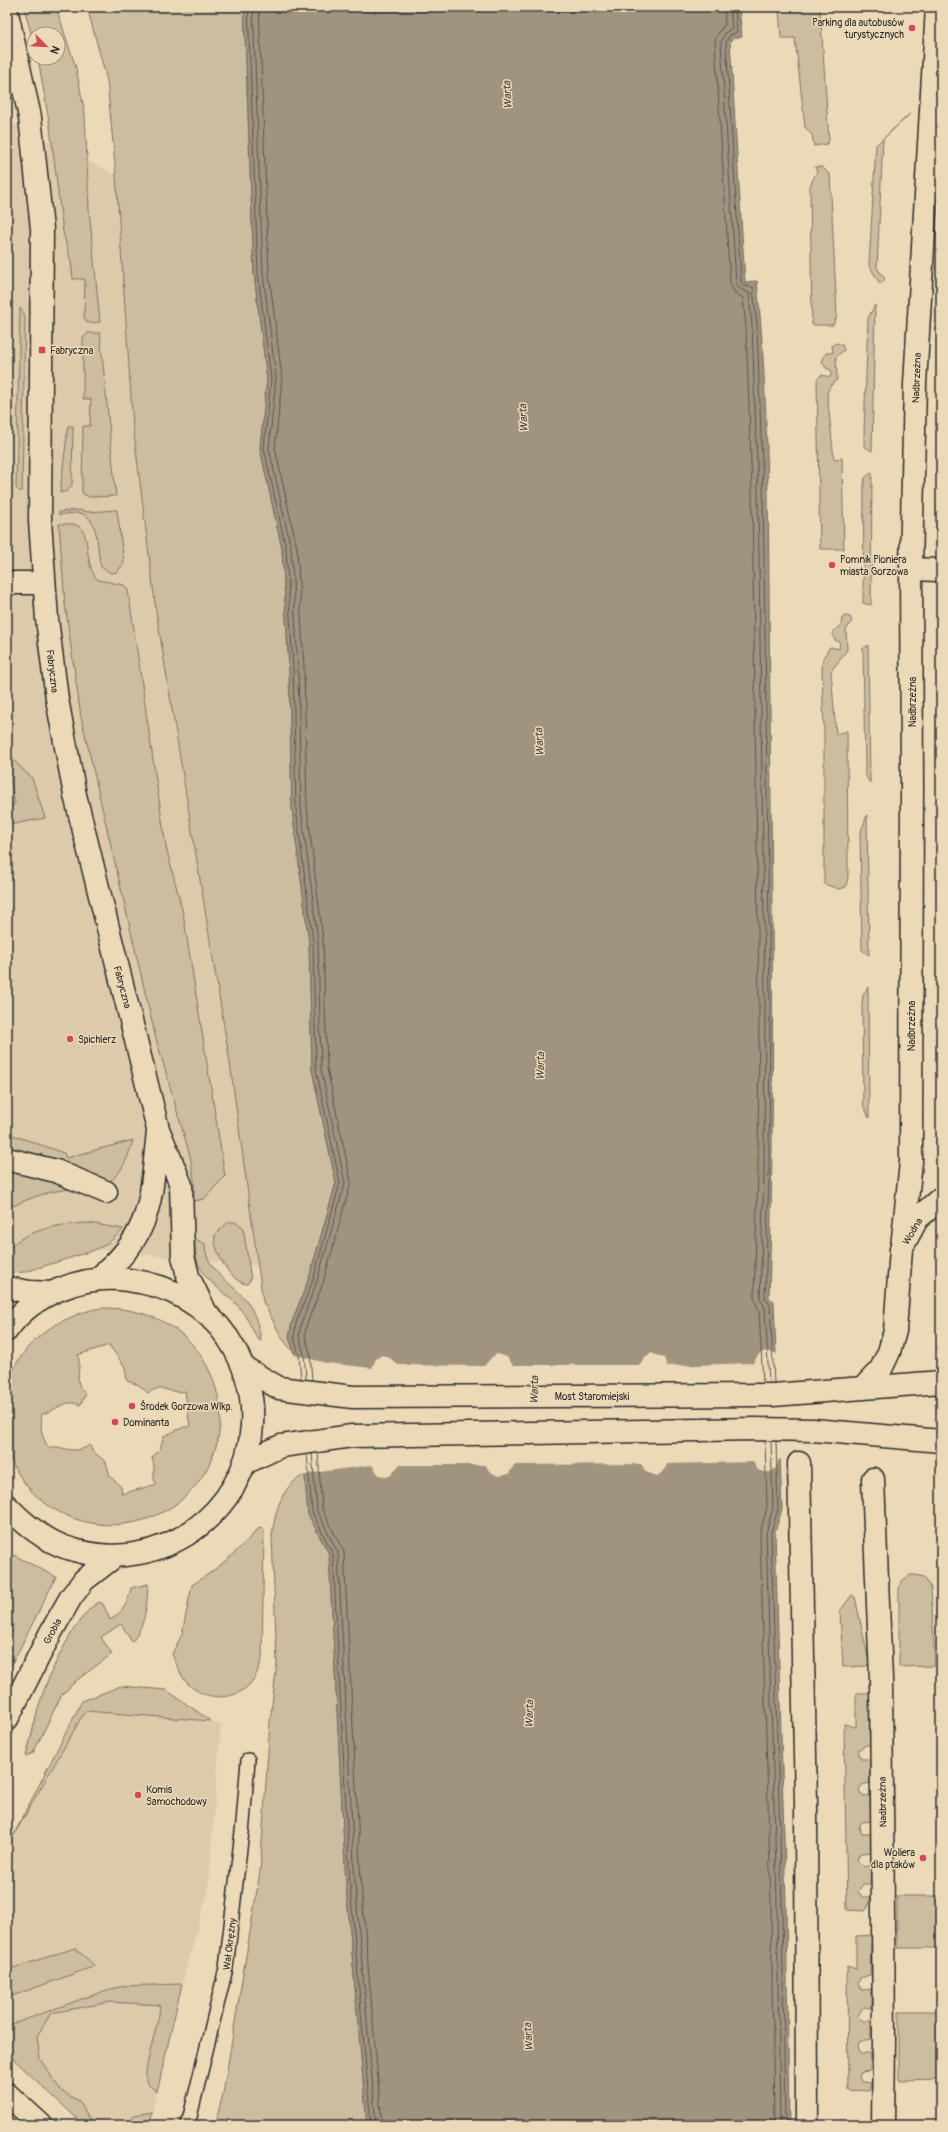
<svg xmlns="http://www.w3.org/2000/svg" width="948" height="2132" viewBox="0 0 948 2132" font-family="Pangolin,sans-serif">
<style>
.built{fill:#dccaab}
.green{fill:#cdbda0;stroke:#7c7466;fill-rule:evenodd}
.water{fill:#a09480;stroke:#716a5e}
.pier{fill:#ecd9b7}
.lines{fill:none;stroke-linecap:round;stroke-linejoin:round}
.shore{stroke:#5a554d;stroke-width:1}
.lane-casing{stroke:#2b2b2b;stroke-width:16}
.street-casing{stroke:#2b2b2b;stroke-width:25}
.secondary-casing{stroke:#2b2b2b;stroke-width:25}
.lane{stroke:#ecd9b7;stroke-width:13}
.street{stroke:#ecd9b7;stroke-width:22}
.secondary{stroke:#ecd9b7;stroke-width:22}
.poi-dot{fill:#d1495b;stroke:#ecd9b7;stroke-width:1.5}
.labels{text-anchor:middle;stroke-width:3;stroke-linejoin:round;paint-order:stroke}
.poi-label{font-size:10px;fill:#2b2b2b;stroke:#ecd9b7;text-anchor:start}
.street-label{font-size:10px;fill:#2b2b2b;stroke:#ecd9b7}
.water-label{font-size:11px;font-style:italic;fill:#484540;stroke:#ecd9b7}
</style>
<rect width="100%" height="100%" fill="#ecd9b7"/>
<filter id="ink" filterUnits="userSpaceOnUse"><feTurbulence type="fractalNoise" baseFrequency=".025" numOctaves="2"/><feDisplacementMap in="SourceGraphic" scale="8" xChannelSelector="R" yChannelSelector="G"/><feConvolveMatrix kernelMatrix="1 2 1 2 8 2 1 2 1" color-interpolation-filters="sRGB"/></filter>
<g filter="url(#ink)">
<path class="built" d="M7,121L116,175L133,426L156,611L230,1063L259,1266L7,1241Z
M85,1711L211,1721L221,1725L208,1890L182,1984L149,2125H84L7,2053V1850L11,1840Z"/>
<path class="green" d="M24,7H56L76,68L85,114L89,209L100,322L88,323L84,318L85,279H73L71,262L63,232L50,127L38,58H58V34H34V44Z
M87,7H244L254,274L267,379L260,448L282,549L289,668L292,809L309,942L312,1070L336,1183L309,1278L292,1322L289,1337L295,1355L282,1338L263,1302L230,1063L156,611L133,426L116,175L107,80Z
M779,7H820L829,140L827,144L814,146L812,135L805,127L795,38H781Z
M911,113L883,139L877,268L885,279L880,284L869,265L876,145Z
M815,167H822L830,175L837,316L833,325H812L810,186L817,171Z
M875,305L872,451L864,446V433L868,318Z
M20,308L25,315L22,491H19L16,488Z
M88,333H100L116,496L89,497L83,494L82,491L83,426H90L91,399H83V338Z
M836,343L842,345L844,350L836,357L837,380L830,386L827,393L834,459L842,458L844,549H820L817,380L821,375L830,377L832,371L826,368L822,362L826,353H833L832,346Z
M68,426H73L72,485L67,491L60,493Z
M872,472L871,605L863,603L864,484L865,478Z
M79,510L88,512L117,510L124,563L117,572L111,573L101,567C96,551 101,515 78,513C72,513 65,514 59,515V512Z
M59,524C65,524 73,523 78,526C92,534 83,565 98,580L124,585L128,590L166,847L183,913L225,1176L204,1199L194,1201V1179L190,1156L155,1035L81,717L65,604Z
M845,616L850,617L852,621L846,630L847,650L831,671L836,734L847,731L848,877L846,887L839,889L824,884V733L822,670L823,658L830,647L839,649L840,642L835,640L833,637V631L841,626L842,618Z
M868,645L870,783L865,775V768L863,649Z
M7,747L13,760L32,778L45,818L14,824L7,823V806L15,804L7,762Z
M867,815L869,955L862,950L860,834Z
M868,987L869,1118L863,1104L862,1005L863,995Z
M7,1133L64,1153L66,1158L133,1140C128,1158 120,1181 98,1187C87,1189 74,1188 62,1190C42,1193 25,1200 7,1209Z
M228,1222H235L243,1227L251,1279L247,1284C231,1283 213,1251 215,1235Z
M89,1223L123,1229C114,1239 105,1246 92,1251L25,1272L7,1273V1250C28,1228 61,1224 89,1223Z
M195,1239L205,1244C205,1272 234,1283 248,1303C256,1315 259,1328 261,1341L257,1338C251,1327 246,1315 238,1306C217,1285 192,1275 195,1239Z
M100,1308C159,1307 204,1337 218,1396C226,1429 213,1469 189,1493C135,1546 42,1531 11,1460C5,1446 7,1431 7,1416C7,1406 5,1394 8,1385C20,1341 58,1317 100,1308ZM109,1345L125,1367L127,1381L139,1385L148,1393C160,1383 173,1395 185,1391L190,1427H184L164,1436L160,1449L152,1458L154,1466V1480L157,1484L122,1494L121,1487L110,1476L106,1462L92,1451L90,1445C71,1457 62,1443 49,1448C41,1438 40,1426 42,1414C57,1411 64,1398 80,1405L86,1394C72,1384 82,1369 78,1355Z
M305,1475L308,1514L329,1554L346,1885L367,2125H215L223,2094L260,1872L270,1722L277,1663L272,1536C275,1512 281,1485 305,1475Z
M258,1529L261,1528L264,1531L262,1659C259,1668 256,1677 250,1684C234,1702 204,1700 188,1684C180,1675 177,1665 172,1654L182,1634L192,1585C218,1569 238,1551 258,1529Z
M14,1555L56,1577L7,1674C7,1654 2,1565 14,1555Z
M910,1575H915L924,1577L931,1588L935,1666L899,1667V1589L902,1581Z
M148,1584C147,1605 146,1624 132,1642L121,1624L101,1637L112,1654L77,1680L61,1696L33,1753L26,1756C32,1736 35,1716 42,1696C49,1673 78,1612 99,1602L103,1604L110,1620C123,1612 128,1603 131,1588Z
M852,1595L855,1597L869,1662L867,1666L843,1667L840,1611Z
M121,1686L166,1690L211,1721L85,1711L11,1840L7,1850V1848L82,1701Z
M874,1690L870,1699L871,1745H866L858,1750L861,1759H870V1783L862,1785L859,1790L863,1797L870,1795L871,1821L862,1822L859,1827L862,1834H871V1852L860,1853L857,1860L864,1867L871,1865L870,1884H863L858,1891L862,1897H871L868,1907L865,1911L847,1910L844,1724L856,1727V1693H866Z
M897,1896H941V1948H897Z
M875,1935L874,1943H871L870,1975L860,1978L858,1984L862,1990L871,1989V2008L863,2007L858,2016L863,2021H871V2040L859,2042L858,2047L861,2053H871L870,2071L861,2072L859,2078L862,2082L871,2083L869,2091L848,2090L847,1966L856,1969V1936Z
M75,1948L95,1966L7,1998V1970Z
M182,1984L157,2092C154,2089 149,2086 147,2083C141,2072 160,2023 160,2005L111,2002L51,2013L37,2036L40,2059L61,2091L79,2101L89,2118L103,2125H84L7,2053V2026L107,1990L124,1986Z
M899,2011H941V2079L899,2080Z
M152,2112L149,2125H126L134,2115Z"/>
<path class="water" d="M244,7H739L742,37L733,38L730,42L745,282L757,281C771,424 768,568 770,711C772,907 775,1102 769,1298L774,1301L782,1509L775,1532L786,1904L789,2125H367L346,1885L329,1554L308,1514L295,1355L289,1337L292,1322L309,1278L336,1183L312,1070L309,942L292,809L289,668L282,549L260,448L267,379L254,274Z"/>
<path class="pier" d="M292,1351L295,1355L326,1363L372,1368L376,1359L382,1355L390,1358L398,1365L484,1366L492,1357L497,1354L507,1357L513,1365H640L645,1357L651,1353L664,1358L667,1366L753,1363L759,1354L766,1351L776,1353L779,1362L783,1460L779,1459L776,1468L770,1472H764L758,1470L753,1462L667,1464L664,1471L657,1476L646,1472L641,1464L514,1465L509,1474L498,1476L489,1471L486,1465H399L391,1475L386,1477L379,1475L372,1465L312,1473L303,1476Z"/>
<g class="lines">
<path class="shore" d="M248,7L258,273L271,379L264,448L286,549L293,667L296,808L313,942L316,1069L340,1183L313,1280L296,1323L294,1337L299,1355L301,1379
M253,7L263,273L276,378L269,448L291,548L298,667L301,808L318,941L321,1069L345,1183L317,1281L301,1324L299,1336L304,1354L306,1379
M259,7L269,273L282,378L275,448L297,548L304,667L307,807L323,941L327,1068L351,1182L323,1283L306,1326L305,1336L310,1353L312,1380
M724,7L725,24L717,35L715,42L730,283L734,292L743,298L746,327L752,490L759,1003L758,1174L754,1298L759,1311L763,1383
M730,7L732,28L725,33L721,42L736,283L740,289L749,293L752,326L758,490L765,1003L764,1174L760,1298L765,1308L769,1383
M735,7L737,32L730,35L726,42L741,282L744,286L753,287L757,326L763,490L770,1003L769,1174L765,1298L770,1305L774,1383
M765,1441L767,1507L760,1533L771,1904L774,2125
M771,1441L773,1508L766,1533L777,1904L780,2125
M776,1441L778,1509L771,1533L782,1904L785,2125
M318,1453L322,1509L344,1552L361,1884L382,2125
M307,1454L312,1512L333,1554L350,1885L371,2125
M312,1454L317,1511L338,1553L355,1884L376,2125"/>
<defs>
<path id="lane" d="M188,2125L226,1968L243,1823L248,1760"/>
<path id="street" d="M911,569L938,570
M7,583H44
M7,1159L56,1171L106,1192
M902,1247L911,1162L912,785L911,569L915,384L937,7
M7,1288L30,1292L51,1293
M799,1463L806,1803L807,2125
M873,1479L881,1679L884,2040L883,2125
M7,2094L41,2125"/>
<path id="secondary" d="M7,13L30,117L42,229L40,521L47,619L57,699L75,795L158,1129L181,1185L183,1256L188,1276L206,1313
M96,1280C154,1234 150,1200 158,1132
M7,1330C33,1293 84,1274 128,1280C169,1285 204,1304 228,1338C245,1364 254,1394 252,1425C247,1514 159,1575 74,1550C47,1543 26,1526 7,1506
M243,1367L279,1388L353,1397L773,1395L941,1382
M863,1388L881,1369L889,1352L895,1331L901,1249L917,1219L941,1198
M245,1463L281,1446L352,1436L755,1429L813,1430L941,1441
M7,1719L50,1634L71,1597L84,1580L115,1556"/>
</defs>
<use href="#lane" class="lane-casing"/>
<use href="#street" class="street-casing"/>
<use href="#secondary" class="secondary-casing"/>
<use href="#lane" class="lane"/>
<use href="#street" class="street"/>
<use href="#secondary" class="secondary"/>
</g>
</g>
<g class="poi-dot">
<circle cx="912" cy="28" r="4"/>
<rect x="38" y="346" width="8" height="8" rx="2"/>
<circle cx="832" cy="565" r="4"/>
<circle cx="70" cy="1039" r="4"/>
<circle cx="132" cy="1406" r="4"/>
<circle cx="115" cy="1422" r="4"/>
<circle cx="138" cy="1795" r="4"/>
<circle cx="923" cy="1858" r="4"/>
</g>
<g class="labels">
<g class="poi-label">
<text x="904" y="26" text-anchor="end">Parking dla autobusów<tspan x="904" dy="12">turystycznych</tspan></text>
<text x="50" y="354">Fabryczna</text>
<text x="840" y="563">Pomnik Pioniera<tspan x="840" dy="12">miasta Gorzowa</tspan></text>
<text x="78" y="1043">Spichlerz</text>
<text x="140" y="1410">Środek Gorzowa Wlkp.</text>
<text x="123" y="1426">Dominanta</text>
<text x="146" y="1793">Komis<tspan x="146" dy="12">Samochodowy</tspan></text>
<text x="915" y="1856" text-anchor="end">Woliera<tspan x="915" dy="12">dla ptaków</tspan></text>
</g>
<g class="street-label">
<text transform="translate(916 378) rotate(-88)" y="4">Nadbrzeżna</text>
<text transform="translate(53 671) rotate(83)" y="4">Fabryczna</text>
<text transform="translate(912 702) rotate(-90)" y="4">Nadbrzeżna</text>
<text transform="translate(123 987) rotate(75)" y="4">Fabryczna</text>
<text transform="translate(911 1026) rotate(-90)" y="4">Nadbrzeżna</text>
<text transform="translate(912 1231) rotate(-59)" y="4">Wodna</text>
<text x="592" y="1400">Most Staromiejski</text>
<text transform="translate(52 1631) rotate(-62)" y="4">Grobla</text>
<text transform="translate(882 1802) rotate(-91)" y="4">Nadbrzeżna</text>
<text transform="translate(229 1944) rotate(-83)" y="4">Wał Okrężny</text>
</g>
<g class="water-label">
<text transform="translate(507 95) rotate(-93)" y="4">Warta</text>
<text transform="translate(523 418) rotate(-93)" y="4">Warta</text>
<text transform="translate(539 742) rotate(-93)" y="4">Warta</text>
<text transform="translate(540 1066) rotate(-89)" y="4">Warta</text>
<text transform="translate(534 1390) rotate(-89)" y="4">Warta</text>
<text transform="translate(529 1714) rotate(-89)" y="4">Warta</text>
<text transform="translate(528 2037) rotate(-94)" y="4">Warta</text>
</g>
</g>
<rect width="948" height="2132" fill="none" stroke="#ecd9b7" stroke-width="24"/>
<rect x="12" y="12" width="924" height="2108" fill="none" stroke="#2b2b2b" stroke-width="1.5" filter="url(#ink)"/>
<g transform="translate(46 46) rotate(114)"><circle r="19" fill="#ecd9b7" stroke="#9f937f"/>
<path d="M0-3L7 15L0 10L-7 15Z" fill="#d1495b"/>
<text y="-6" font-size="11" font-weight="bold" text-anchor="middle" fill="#2b2b2b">N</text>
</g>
</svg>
